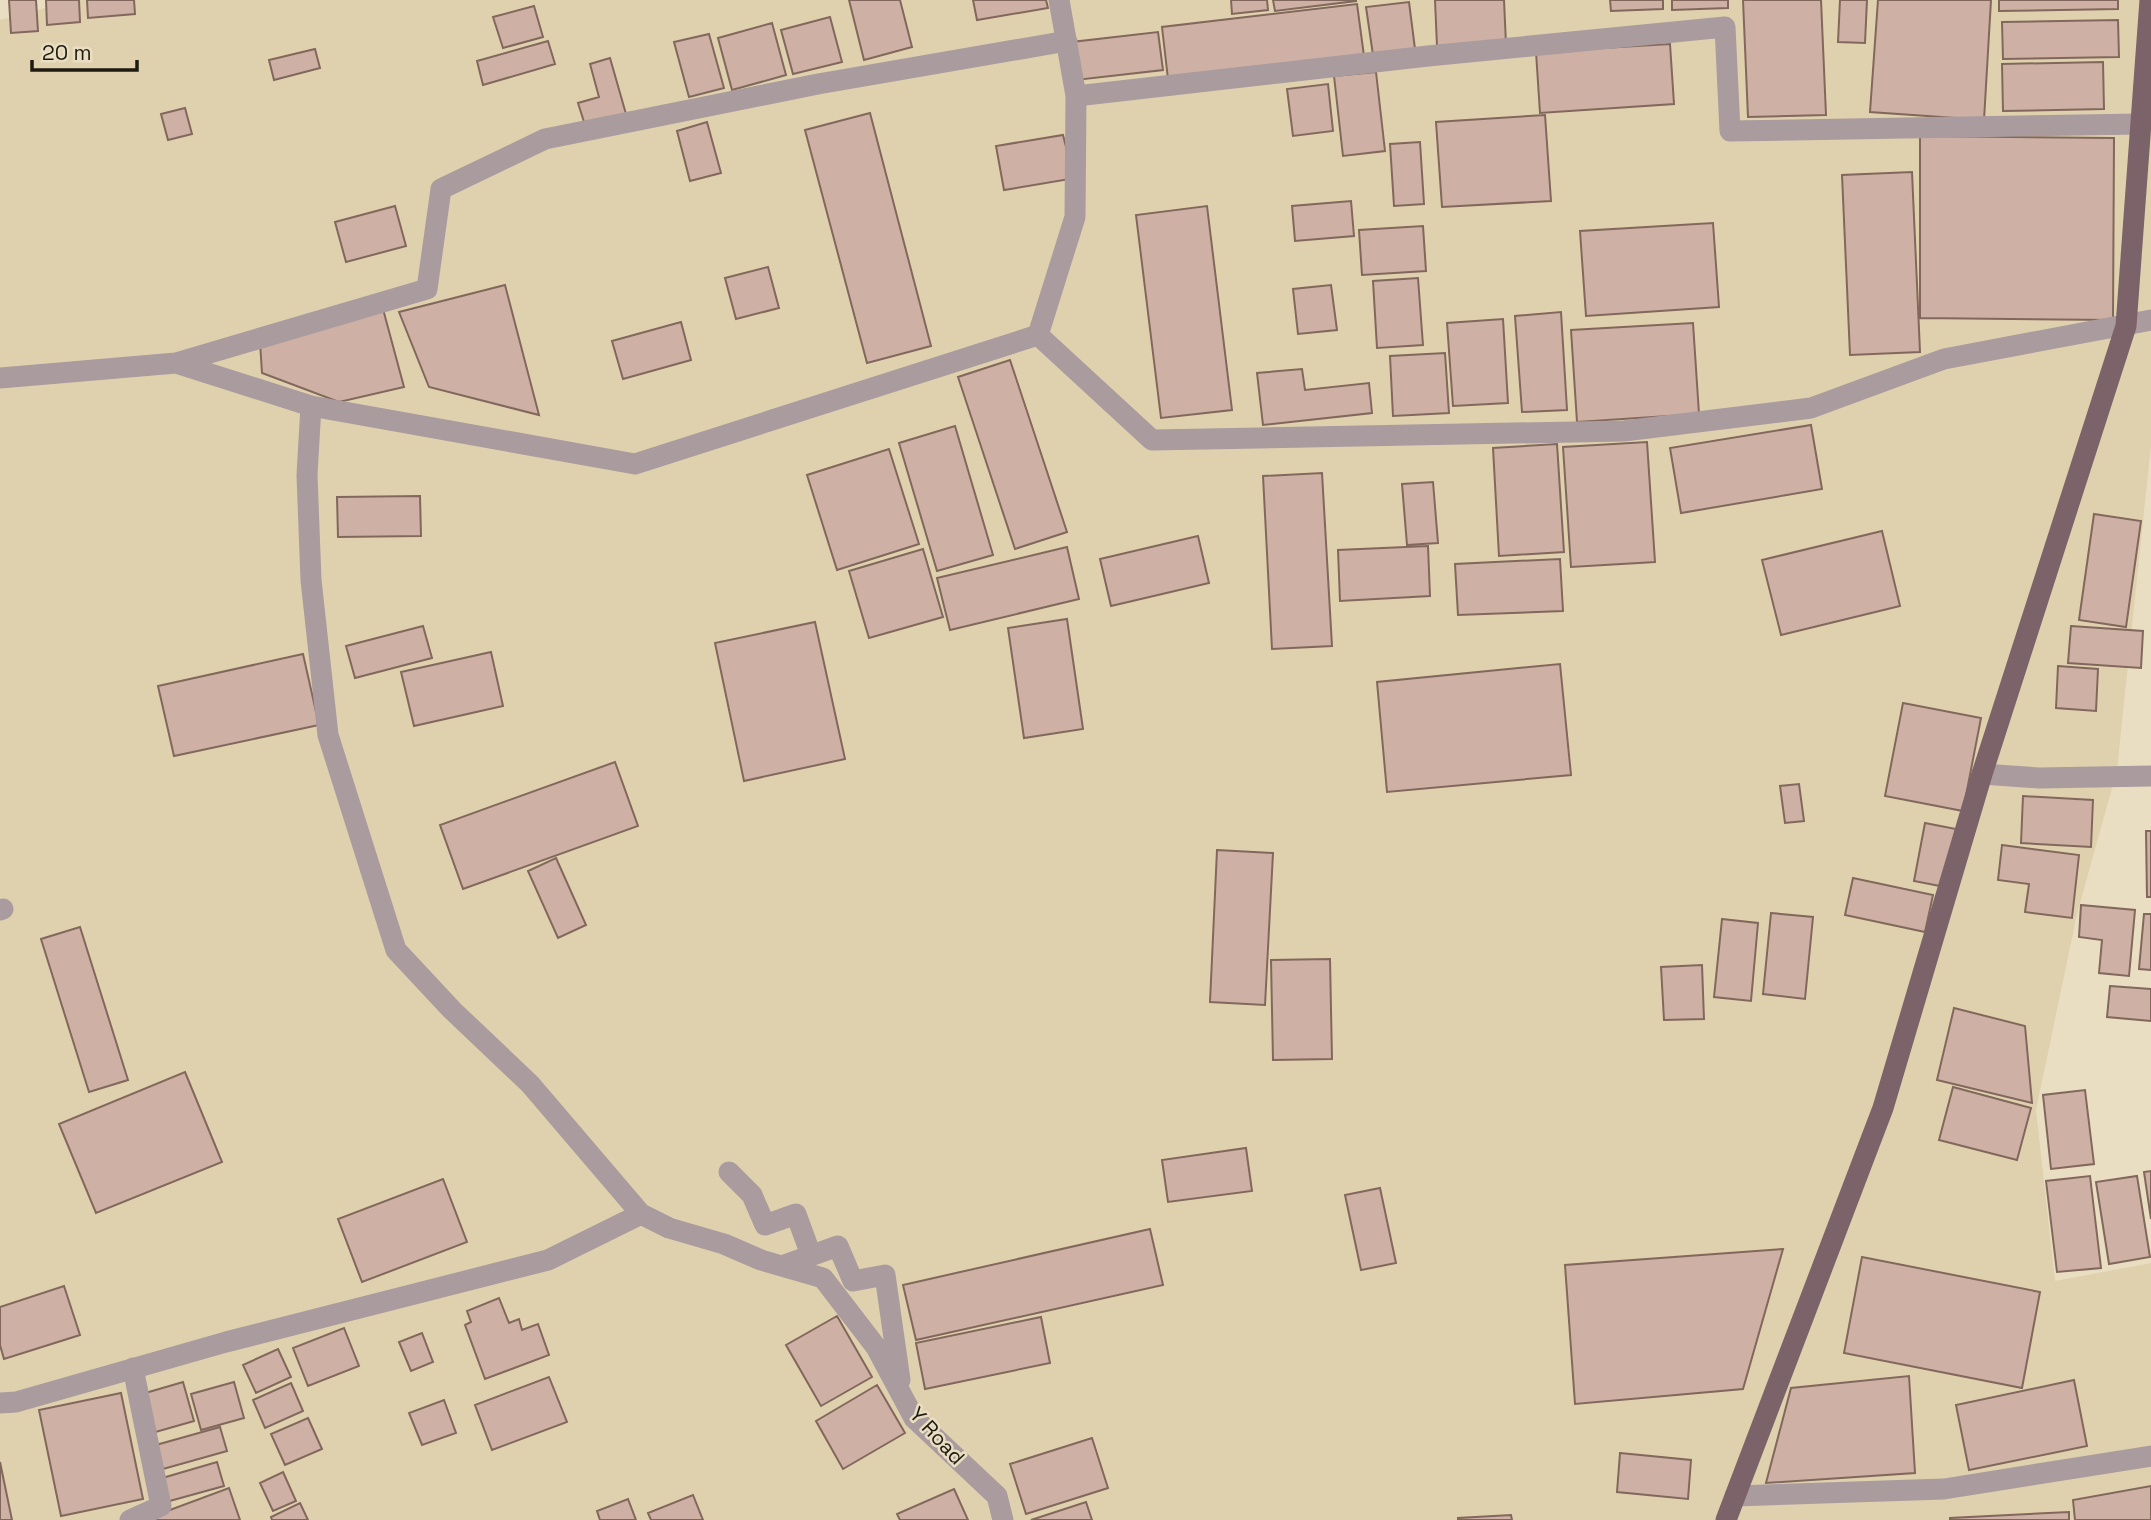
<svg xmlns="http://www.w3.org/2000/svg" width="2151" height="1520" viewBox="0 0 2151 1520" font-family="'Space Grotesk',sans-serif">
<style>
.built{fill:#dfd1ae}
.building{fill:#ceb1a4;stroke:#82685c;stroke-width:2}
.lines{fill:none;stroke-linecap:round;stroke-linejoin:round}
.minor{stroke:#a99b9e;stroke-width:21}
.major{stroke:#7c6369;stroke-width:21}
.labels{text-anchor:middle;stroke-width:5;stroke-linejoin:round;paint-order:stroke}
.street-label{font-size:21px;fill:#1e1a10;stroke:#e9dec2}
</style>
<rect width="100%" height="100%" fill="#e9dec2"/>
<path class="built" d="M76,0H2151V445L2117,770L2077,914L2036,1110L2055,1281L2151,1263V1520H0V20Z"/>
<path class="building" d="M9,0H36L38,31L11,33Z
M46,0H79L80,22L47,25Z
M87,0H134L135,14L88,18Z
M849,0H900L912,47L864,60Z
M973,0H1046L1048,8L977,20Z
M1231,0H1267L1268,10L1232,14Z
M1273,0H1356V1L1275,11Z
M1435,0H1504L1506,44L1437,46Z
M1610,0H1663V9L1611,11Z
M1672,0H1728V8L1672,10Z
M1743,0H1821L1826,115L1748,117Z
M1840,0H1867L1865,43L1838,42Z
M1878,0H1991L1984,120L1870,112Z
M1999,0H2118V9L1999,11Z
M1409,2L1415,49L1373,55L1366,7Z
M1357,4L1364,56L1168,79L1162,27Z
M534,6L543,37L503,48L493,17Z
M830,17L842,62L793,74L781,30Z
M2118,20L2119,57L2003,59L2002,22Z
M772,23L786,75L732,90L718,38Z
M1158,32L1163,70L1076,80L1072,42Z
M709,34L724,88L689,97L674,42Z
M548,41L555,64L483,85L477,61Z
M1670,44L1674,104L1540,113L1536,52Z
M315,49L320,68L274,80L269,60Z
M610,58L626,114L585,125L578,103L599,97L590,64Z
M2103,62L2104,109L2003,111L2002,64Z
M1376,72L1385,151L1343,156L1334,76Z
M1328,84L1333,131L1293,136L1287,89Z
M185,108L192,134L168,140L161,114Z
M870,113L931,346L867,363L805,130Z
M1545,115L1551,201L1442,207L1436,122Z
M707,122L721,173L690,181L677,131Z
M1063,135L1069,159L1070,179L1004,190L996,146Z
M1920,136L2114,138L2113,320L1920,318Z
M1420,142L1424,204L1394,206L1390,144Z
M1912,172L1920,352L1850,355L1842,175Z
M1351,201L1354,236L1295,241L1292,206Z
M395,206L406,246L346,262L335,222Z
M1207,206L1232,410L1161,418L1136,215Z
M1713,223L1719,307L1586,316L1580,231Z
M1423,226L1426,271L1362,275L1359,230Z
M768,267L779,308L736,319L725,278Z
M1418,278L1423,345L1377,348L1373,281Z
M505,285L539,415L429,387L399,312Z
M1331,285L1337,330L1298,334L1293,289Z
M383,309L404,387L339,402L262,373L260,342Z
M1561,312L1567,410L1522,412L1515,316Z
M1503,319L1508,403L1453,406L1447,323Z
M681,322L691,360L623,379L612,341Z
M1693,323L1699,414L1577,422L1571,330Z
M1445,353L1449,413L1393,416L1390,356Z
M1010,360L1067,532L1015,549L958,377Z
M1302,369L1305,390L1369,383L1372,413L1263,425L1257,373Z
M1811,425L1822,489L1681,513L1670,448Z
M955,426L993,555L937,571L899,443Z
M1647,442L1655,562L1571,567L1563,447Z
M1557,444L1564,552L1499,556L1493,448Z
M889,449L919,544L837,570L807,475Z
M1322,473L1332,646L1272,649L1263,476Z
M1433,482L1438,543L1407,545L1402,484Z
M420,496L421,536L338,537L337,497Z
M2094,514L2141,521L2126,627L2079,620Z
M1882,531L1900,606L1781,635L1762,560Z
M1198,536L1209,583L1111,606L1100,559Z
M1428,546L1430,596L1340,601L1338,550Z
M1067,547L1079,599L950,630L937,578Z
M923,549L943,617L869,638L849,571Z
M1560,559L1563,611L1458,615L1455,564Z
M1067,619L1083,729L1024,738L1008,628Z
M815,622L845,759L744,781L715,643Z
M423,626L432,658L355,678L346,646Z
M2071,626L2143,631L2141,668L2068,663Z
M491,652L503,706L414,726L401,672Z
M303,654L319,725L174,756L158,686Z
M1560,664L1571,775L1387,792L1377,682Z
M2058,666L2098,669L2096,711L2056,708Z
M1903,703L1981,718L1963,811L1885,796Z
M615,762L638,826L463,889L440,825Z
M1799,784L1804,821L1785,823L1780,786Z
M2023,796L2093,800L2091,847L2021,843Z
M1925,823L1956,829L1945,887L1914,881Z
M2146,831H2151V897H2147Z
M2002,845L2079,855L2072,918L2025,912L2029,884L1998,880Z
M1217,850L1273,853L1265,1005L1210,1002Z
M556,858L586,925L558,938L528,871Z
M1853,878L1933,895L1925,932L1845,915Z
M2081,905L2135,910L2129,976L2099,973L2102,940L2079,937Z
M1771,913L1813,917L1805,999L1763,994Z
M2144,914H2151V970L2139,969Z
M1722,919L1758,923L1751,1001L1714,997Z
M80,927L128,1080L89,1092L41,939Z
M1330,959L1332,1059L1273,1060L1271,960Z
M1702,965L1704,1019L1664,1020L1661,967Z
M2110,986L2151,989V1021L2107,1017Z
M1954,1008L2025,1026L2032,1103L1937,1080Z
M185,1072L222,1162L96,1213L59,1124Z
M1953,1087L2031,1108L2017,1160L1939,1140Z
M2085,1090L2094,1164L2051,1169L2043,1095Z
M1246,1148L1252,1191L1168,1202L1162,1160Z
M2151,1171V1219L2144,1172Z
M2090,1176L2101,1268L2057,1272L2046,1181Z
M2137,1176L2150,1257L2109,1264L2096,1182Z
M443,1179L467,1242L362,1282L338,1219Z
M1380,1188L1396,1263L1361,1270L1345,1195Z
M1150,1229L1163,1285L916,1340L903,1285Z
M1783,1249L1743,1389L1575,1404L1565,1265Z
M1862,1257L2040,1292L2022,1388L1844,1353Z
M64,1286L80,1335L4,1359L0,1345V1307Z
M499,1298L509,1323L519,1319L522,1330L538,1324L549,1355L485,1379L465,1325L471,1322L467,1311Z
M837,1316L872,1377L821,1406L786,1345Z
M1041,1317L1050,1363L925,1389L916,1343Z
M344,1328L359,1366L308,1386L293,1348Z
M422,1333L433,1362L411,1371L399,1342Z
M278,1349L291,1377L256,1393L243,1365Z
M1909,1376L1915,1473L1766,1483L1791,1388Z
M549,1377L567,1422L492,1450L475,1405Z
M2074,1380L2087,1446L1969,1470L1956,1405Z
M183,1382L194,1421L152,1433L142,1394Z
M234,1382L244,1418L201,1430L191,1394Z
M291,1383L303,1411L265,1428L253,1400Z
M877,1385L905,1433L843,1469L816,1421Z
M121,1393L143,1499L61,1516L39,1410Z
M444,1400L456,1433L422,1445L409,1413Z
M308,1418L322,1449L285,1465L271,1434Z
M220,1427L227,1451L163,1469L156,1445Z
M1092,1438L1108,1488L1026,1514L1010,1464Z
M1620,1453L1691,1460L1688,1499L1617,1492Z
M0,1462L12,1520H0Z
M217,1462L224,1486L166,1502L159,1479Z
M283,1472L296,1501L273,1511L260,1483Z
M2151,1486V1520H2075L2073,1500Z
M229,1488L240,1520H143Z
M954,1489L968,1520H900L897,1514Z
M693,1495L703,1520H651L648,1513Z
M628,1499L636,1520H600L597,1511Z
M1086,1502L1092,1520H1031Z
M300,1503L308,1520H272L271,1517Z
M2069,1512V1520H1950V1518Z
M1511,1515L1512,1520H1458V1518Z"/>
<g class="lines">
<path class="minor" d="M1076,96L1428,56L1725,27L1730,131L2141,124
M1038,335L1075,217L1076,96L1059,0
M176,363L427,289L441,189L545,139L818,84L1067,41
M0,378L176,363L311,406L635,464L1038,335L1152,440L1624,431L1811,408L1944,359L2151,320
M311,406L307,475L311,580L328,735L396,950L452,1010L530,1084L641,1214L669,1228L724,1244L761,1260L823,1278L876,1347L914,1418L997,1496L1003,1520
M1982,774L2039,778L2151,776
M0,910L3,909
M729,1172L752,1195L765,1225L796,1214L811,1255
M782,1266L838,1246L853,1281L885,1275L900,1380
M0,1403L16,1402L226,1342L548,1260L641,1214
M1735,1496L1944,1489L2151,1456
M130,1520L161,1506L133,1368"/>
<path class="major" d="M1726,1520L1883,1108L1982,774L2126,326L2150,0"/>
</g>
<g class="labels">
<g class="street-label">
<text transform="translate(937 1436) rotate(47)" y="7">Y Road</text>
</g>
</g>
<path d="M32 60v10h105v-10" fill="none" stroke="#1e1a10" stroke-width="3.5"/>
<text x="42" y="60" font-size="21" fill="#1e1a10" stroke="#e9dec2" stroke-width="5" paint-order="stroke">20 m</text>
</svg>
